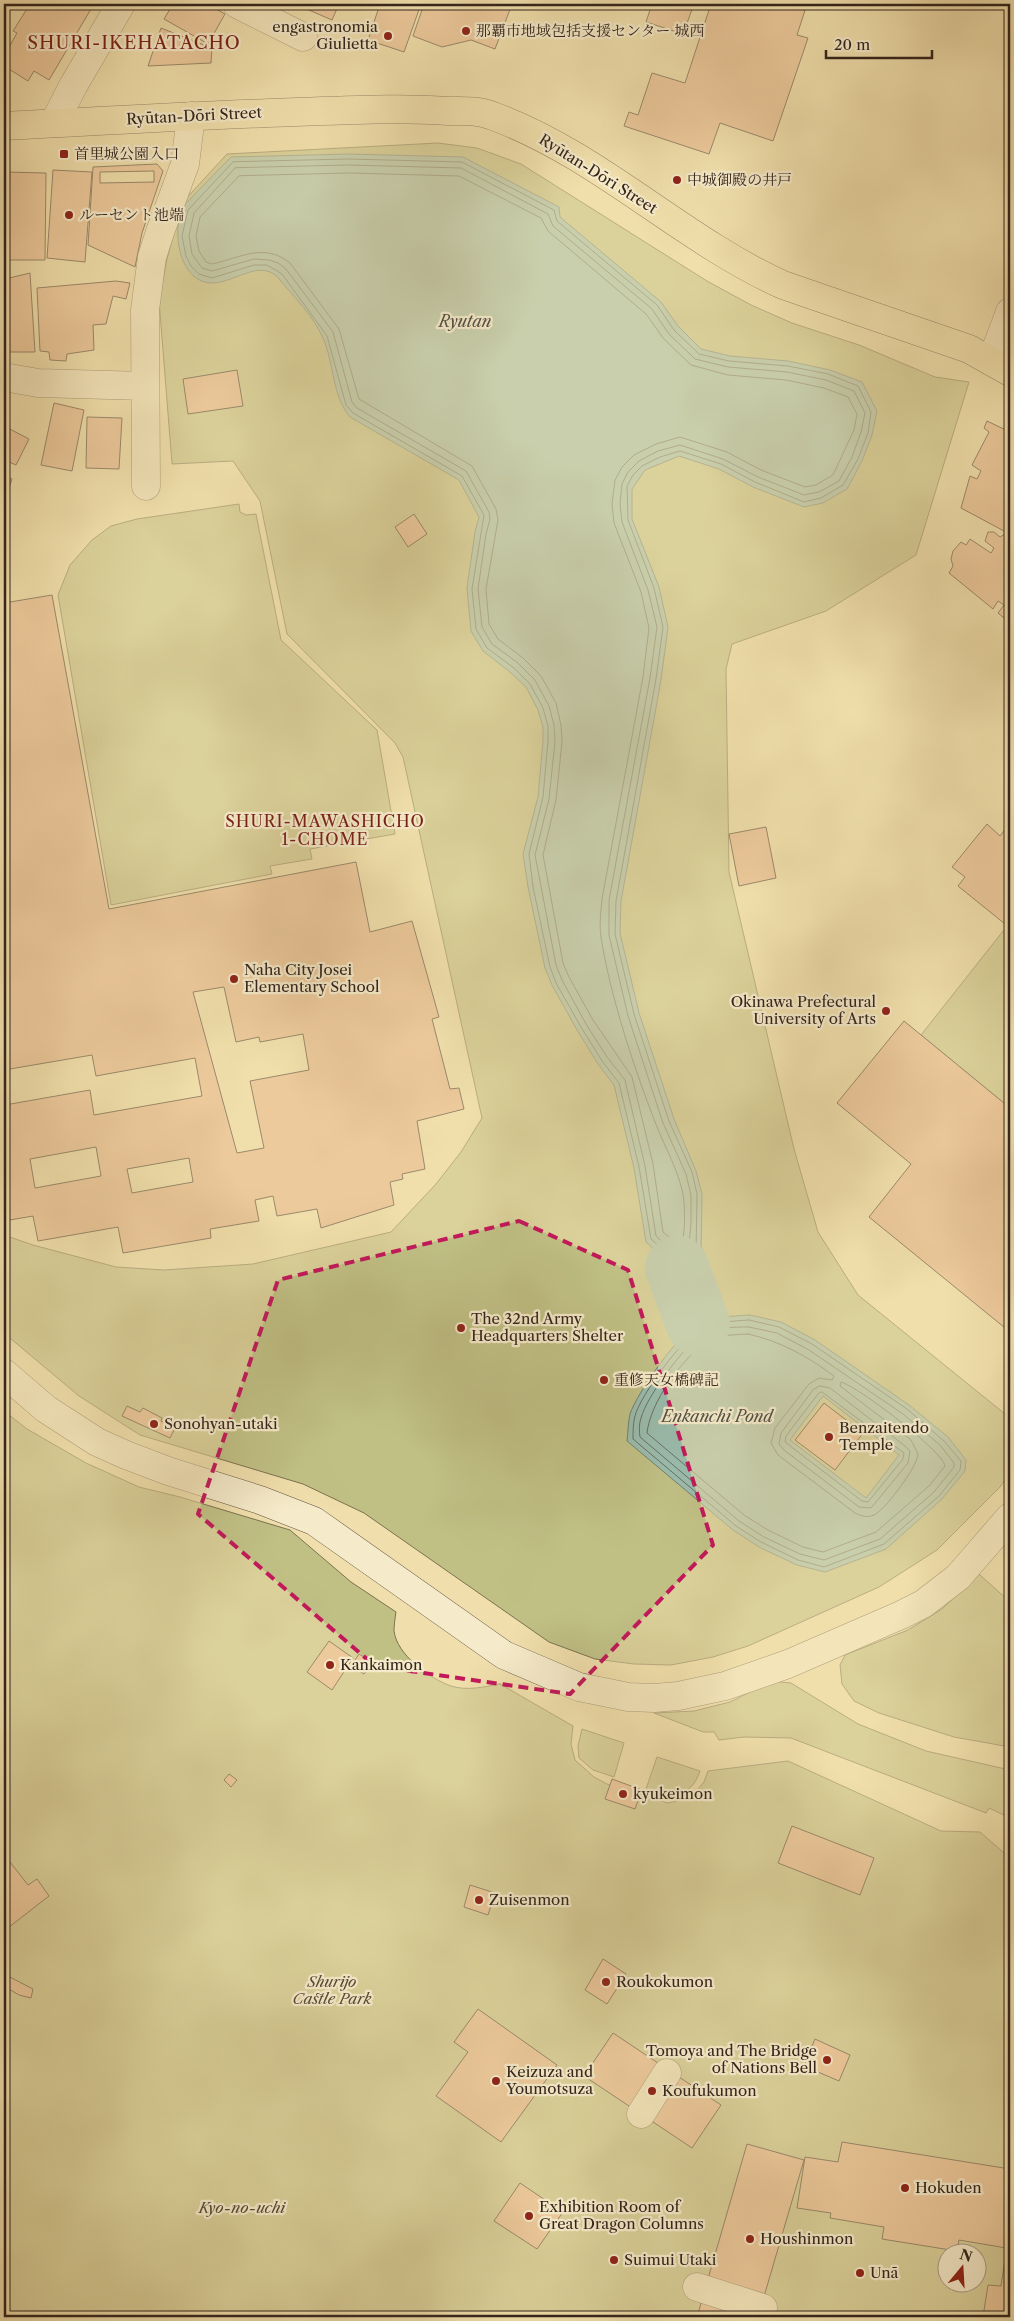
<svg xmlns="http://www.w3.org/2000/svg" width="1014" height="2321" viewBox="0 0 1014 2321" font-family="'Libre Caslon Text','Noto Serif JP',serif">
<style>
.green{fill:#c0c085;stroke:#7a7250;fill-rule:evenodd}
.water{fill:#9abcad;stroke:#717f73;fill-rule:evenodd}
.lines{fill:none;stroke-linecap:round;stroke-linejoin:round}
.shore{stroke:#667064;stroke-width:1}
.river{stroke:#9abcad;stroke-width:64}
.building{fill:#e8b28a;stroke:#33241c;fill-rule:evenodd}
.minor-casing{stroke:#625340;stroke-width:29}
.major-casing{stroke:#33241c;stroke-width:29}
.minor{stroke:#f5eac9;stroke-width:28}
.major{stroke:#f0dfac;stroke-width:28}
.marked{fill:none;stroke:#c2185b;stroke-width:4;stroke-dasharray:10 6;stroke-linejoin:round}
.poi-dot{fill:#8f2418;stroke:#f5eac9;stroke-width:2}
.labels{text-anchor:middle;stroke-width:4.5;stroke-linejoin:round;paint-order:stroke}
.poi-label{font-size:15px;fill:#33241c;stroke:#f5eac9;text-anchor:start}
.street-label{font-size:15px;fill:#33241c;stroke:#f5eac9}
.park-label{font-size:15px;font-style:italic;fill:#564b36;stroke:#f5eac9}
.water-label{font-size:16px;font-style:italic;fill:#525248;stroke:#f5eac9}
.neighbourhood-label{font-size:16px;letter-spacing:1px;fill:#7a1f14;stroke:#f5eac9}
.quarter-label{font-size:18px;letter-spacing:1px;fill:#7a1f14;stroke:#f5eac9}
</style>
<rect width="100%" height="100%" fill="#f0dfac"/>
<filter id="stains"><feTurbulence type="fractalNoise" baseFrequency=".004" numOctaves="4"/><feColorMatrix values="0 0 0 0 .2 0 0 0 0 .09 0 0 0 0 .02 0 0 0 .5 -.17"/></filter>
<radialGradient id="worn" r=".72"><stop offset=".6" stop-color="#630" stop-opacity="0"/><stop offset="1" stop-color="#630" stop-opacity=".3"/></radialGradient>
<path class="green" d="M438,143L477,148L521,164L707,281L751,305L792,323L859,345L935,377L969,382L916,555L826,611L732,644L726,669L729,872L794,1149L818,1232L858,1295L1010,1418V1473L1000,1487L937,1550L879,1587L748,1646L713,1657L671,1665L634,1664L595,1659L549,1642L364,1513L303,1484L140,1435L79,1396L4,1333V1235L33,1245L116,1267L164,1270L253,1264L391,1232L436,1184L461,1152L482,1118L403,757L395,743L287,634L260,501L233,461L172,464L159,300L167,259L182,203L227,154Z
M239,504L240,512L246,515L256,514L281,640L377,730L395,834L310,849L312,859L270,866L272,874L111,905L58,595L70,565L92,540L111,526L137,519Z
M1007,926L1010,928V1108L921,1035Z
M4,1411L27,1429L86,1463L139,1487L180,1497L290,1530L351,1582L396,1612C395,1618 394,1626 394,1631C397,1655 429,1678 451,1686C467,1691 484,1687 500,1684L573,1726L571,1744L575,1760L594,1777L607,1784L668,1803L690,1798L704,1782L708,1771L788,1761L941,1831L980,1832L1010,1858V2317H4ZM946,2254H976V2284H946Z
M979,1574L1010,1602V1747L954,1737L879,1713L854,1701L842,1684L840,1665L845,1655L908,1630L942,1609Z
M772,1681L791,1683L858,1724L926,1751L1010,1770V1818L989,1808L986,1813L791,1738L744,1737L719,1740L714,1732H703L654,1713L694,1711L730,1702Z
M582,1729L624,1743L614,1777L593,1770L579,1758L578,1746Z
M657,1757L700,1771C690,1800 671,1796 646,1789Z"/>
<path class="water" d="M349,154L463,157L559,207L560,217L661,302L678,326L701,349L730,356L788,361L830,370L862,382L877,411L872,435L862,461L847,489L823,503L804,507L753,487L719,469L679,456L645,470L632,489V519L659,587L668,627L661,680L621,901L620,933L639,1013L674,1119L696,1171L702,1194L701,1257L693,1265L677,1268L670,1264L646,1242L634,1168L614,1085L598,1064L577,1030L552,985L545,968L528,887L523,854L538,797L543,741V727L538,710L526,687L510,672L483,651L471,631L467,588L475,532L479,517L459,480L350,417C332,396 334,363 323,338C314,317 294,297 280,280C262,257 236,282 213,283C179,284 171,230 183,207C186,202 193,197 196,193C208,181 219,169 231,157Z
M750,1315L781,1322L815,1340L909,1405L948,1437L966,1460L965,1471L942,1499L886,1549L825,1572L797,1565L759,1547L733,1530L627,1441C628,1433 628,1422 630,1414C637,1393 680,1331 700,1323C716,1317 733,1316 750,1315ZM823,1396L899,1455L866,1498L790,1440Z"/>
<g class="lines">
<path class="shore" d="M349,159L462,162L554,210L557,221L657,305L674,330L699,354L729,361L788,366L828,374L858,386L871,412L868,433L858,459L843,485L821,498L804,502L755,482L721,464L680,451L660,457L642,466L633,475L627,486L628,520L654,588L663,627L656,679L616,901L615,934L634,1014L669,1121L692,1172L697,1194L696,1255L690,1260L678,1262L651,1239L639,1167L619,1083L602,1061L581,1027L556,983L550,967L533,887L529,854L543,797L548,741V726L543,708L530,684L514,668L487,648L476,629L472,589L484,515L462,476L353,413L346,405L327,336L282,274L267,265H254L212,278L199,274L191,266L186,256L182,236L188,210L233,162Z
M349,165L461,168L548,214L553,226L652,309L669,334L695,359L728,367L787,372L826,380L854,391L865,413L861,432L852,457L839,481L819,492L804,495L758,477L723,459L680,445L658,451L639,461L628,472L622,484L620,504L622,522L648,590L657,627L650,678L609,900V935L628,1016L663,1123L686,1174L691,1195V1223L688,1254L676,1255L656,1236L645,1166L625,1080L607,1057L586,1024L562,980L556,965L535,855L549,799L555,742L554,725L549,706L535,680L518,663L492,644L482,627L478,589L486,534L490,519L489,512L466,471L357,408L352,402L333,332L286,269L278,263L269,260L254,259L212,271L202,268L192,254L189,236L194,213L235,168Z
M349,173L459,176L541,218L548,231L646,314L664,339L691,365L728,375L786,380L824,388L848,397L857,414L854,430L833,475L816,485L805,487L761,470L727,452L680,437L656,444L634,455L622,467L615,480L612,504L614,523L641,592L649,628L643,677L602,899C601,911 599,925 601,937C610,996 635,1071 657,1127C666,1149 678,1170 683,1194C685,1205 686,1238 680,1247L663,1232L653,1164L632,1077L593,1020L569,977L563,963L543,855L556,800L562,742L561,725L556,703L541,676L523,658L498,639L489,624L486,589L498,520L496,509L472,466L359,399L339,329L290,263C264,242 240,258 212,264L206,262L199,251L196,236L200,217L239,176Z
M749,1320L779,1327L812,1344L907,1409L944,1441L961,1461L960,1470L939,1496L884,1544L824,1567L798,1560L761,1542L736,1526L633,1439C633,1432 633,1423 635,1416C640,1396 684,1335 703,1328C718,1322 733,1321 749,1320Z
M749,1327L777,1333L809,1350L903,1414L940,1445L954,1463V1467L934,1492L880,1539L824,1560L800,1554L764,1537L739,1521L640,1437C639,1431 639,1423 641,1418C647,1396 684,1346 703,1334C716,1327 735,1327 749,1327Z
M748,1334C780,1341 807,1356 834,1376L832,1380L819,1378L809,1384L775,1428L771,1443L778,1455L855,1513C861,1516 867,1518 874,1515C885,1510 918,1466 918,1454L911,1440L840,1386L841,1382C857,1386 943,1451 945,1466L929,1486L876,1532L823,1552L803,1547L768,1530L744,1515L647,1433C650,1403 682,1358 707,1342C718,1334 736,1335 748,1334Z
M820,1386L830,1388L905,1446L910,1451L908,1463L871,1508L859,1507L784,1450L779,1444L781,1433L813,1390Z
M822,1392L904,1453L903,1459L868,1502L862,1501L785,1442L786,1436L818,1394Z"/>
<path class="river" d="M677,1268L698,1324"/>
</g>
<path class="building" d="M30,4L35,7L37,4H82L91,9L49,80L34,71L28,81L4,66V56L17,33L13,31Z
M173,4H207L225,14L208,44L164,19Z
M295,4H339L332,20Z
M365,4H421L404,52L368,40L378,10Z
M424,4H512L495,49L471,40L442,47L413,36Z
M652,4H694L683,34L646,22Z
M711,4H807L797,35L808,38L773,141L720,123L709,154L624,126L629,112L638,115L652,73L685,83Z
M161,28L212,48L211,63L148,66Z
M157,164L163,171L142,233L135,267L88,245L93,167Z
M53,170L92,172L85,262L47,258Z
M154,171V182L100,183V172Z
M4,172L46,173L45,260H4Z
M30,273L35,352H7L4,323V320L7,318L5,279Z
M116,281L130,283L126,299L113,296L106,324L93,325L94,350L67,354L66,361L50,360L49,352L40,351L37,288Z
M237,370L243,406L188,414L183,379Z
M54,403L84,410L72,471L41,465Z
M87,417L122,418L119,469L86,468Z
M987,421L1010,432V519L1004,531L961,508L970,476L977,479L981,471L972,465L989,432L984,428Z
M4,426L29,439L16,465L9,462L5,469L4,468Z
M4,476L12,479L4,503Z
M414,514L427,534L408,547L395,527Z
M988,532H994L1000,537L1005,534L1010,538V623L998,613L1004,605L998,601L993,609L949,573L953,566L951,559L953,551L961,542L966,545L970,539L991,553L994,548L985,541Z
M52,595L109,909L356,862L370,932L412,921L439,1017L432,1019L450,1089L459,1088L464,1109L417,1121L425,1169L402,1174L403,1179L390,1182L394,1205L321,1228L317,1209L277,1216L273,1196L255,1200L259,1221L210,1229L211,1238L123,1253L118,1227L38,1241L33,1216L4,1221V1097L5,1105L90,1090L94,1115L202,1096L195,1058L96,1076L92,1055L4,1070V603ZM224,987L236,1042L259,1037L260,1042L303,1034L309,1070L250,1081L264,1148L237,1153L193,992ZM96,1147L101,1176L35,1188L30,1159ZM189,1158L193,1182L132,1193L127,1169Z
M1010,823V928L958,886L965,877L952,867L987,824L1000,836Z
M766,827L776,878L739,886L729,834Z
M904,1021L1010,1108V1332L869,1217L911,1164L837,1103Z
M824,1403L863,1433L835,1470L795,1440Z
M127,1406L140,1412L143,1408L162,1418L161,1421L175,1428L170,1438L122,1416Z
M329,1641L353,1658L332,1690L307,1672Z
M359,1654L372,1662L364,1674L351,1666Z
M229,1774L237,1780L231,1787L224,1780Z
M612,1779L642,1790L635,1809L605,1799Z
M792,1826L874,1858L860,1895L778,1863Z
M10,1862L28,1885L37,1879L49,1896L4,1931V1868Z
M470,1885L495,1893L488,1915L464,1907Z
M603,1959L626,1974L607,2004L585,1990Z
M4,1974L33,1989L31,1998L19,1995L4,1986Z
M478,2009L557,2065L501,2142L436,2096L468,2052L454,2042Z
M613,2033L721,2105L692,2148L584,2076Z
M815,2039L850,2055L839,2081L804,2066Z
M842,2142L1010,2169V2221L1006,2248L959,2240L957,2251L882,2239L884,2227L830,2218L831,2213L797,2208L805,2157L838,2162Z
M747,2144L804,2160L758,2317H697Z
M520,2183L563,2212L537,2249L494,2221Z
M1006,2253L1010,2254V2317H983L988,2285L1001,2286Z"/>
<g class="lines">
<defs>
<path id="minor" d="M237,4L303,37
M54,123L73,86L121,4
M992,360L1010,312
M4,377L38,383L145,386
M146,486L145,310L152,257L160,232L185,164L191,116
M4,1373L46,1409L97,1442L126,1455L168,1471L260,1500L314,1521L504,1655L579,1687L628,1697L654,1698L678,1696L725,1686L788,1664L901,1615L923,1604L958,1577L1010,1517
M641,2114L667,2073
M697,2287L763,2308"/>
<path id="major" d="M4,126C121,120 239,113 357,110C387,109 417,109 448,111C464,111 478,110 493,116C599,155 681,239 783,285L969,349L1010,372"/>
</defs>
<use href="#minor" class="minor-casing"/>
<use href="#major" class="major-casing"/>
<use href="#minor" class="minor"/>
<use href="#major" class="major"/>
</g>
<path d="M0 0H1014V2321H0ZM519,1221L628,1270L713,1545L570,1694L375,1666L198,1514L278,1280Z" fill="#f0dfac" fill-opacity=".55" fill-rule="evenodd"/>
<path class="marked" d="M519,1221L628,1270L713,1545L570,1694L375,1666L198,1514L278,1280Z"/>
<g class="poi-dot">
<circle cx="466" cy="31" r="5"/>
<circle cx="388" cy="36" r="5"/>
<rect x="59" y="149" width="10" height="10" rx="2.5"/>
<circle cx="677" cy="180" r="5"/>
<circle cx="69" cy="215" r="5"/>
<circle cx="234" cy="979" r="5"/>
<circle cx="886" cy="1011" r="5"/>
<circle cx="461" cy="1328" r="5"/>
<circle cx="604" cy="1380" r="5"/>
<circle cx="154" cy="1424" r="5"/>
<circle cx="829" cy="1437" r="5"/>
<circle cx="330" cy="1665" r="5"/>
<circle cx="623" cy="1794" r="5"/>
<circle cx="479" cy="1900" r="5"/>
<circle cx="606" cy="1982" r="5"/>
<circle cx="827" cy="2060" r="5"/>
<circle cx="496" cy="2081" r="5"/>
<circle cx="652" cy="2091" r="5"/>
<circle cx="905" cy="2188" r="5"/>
<circle cx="529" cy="2216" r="5"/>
<circle cx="750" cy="2239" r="5"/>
<circle cx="614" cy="2260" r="5"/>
<circle cx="860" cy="2273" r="5"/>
</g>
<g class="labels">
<g class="poi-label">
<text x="378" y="32" text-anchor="end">engastronomia<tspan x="378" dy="17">Giulietta</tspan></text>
<text x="476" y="36">那覇市地域包括支援センター 城西</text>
<text x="74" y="159">首里城公園入口</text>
<text x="687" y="185">中城御殿の井戸</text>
<text x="79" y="220">ルーセント池端</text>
<text x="244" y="975">Naha City Josei<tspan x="244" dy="17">Elementary School</tspan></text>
<text x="876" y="1007" text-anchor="end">Okinawa Prefectural<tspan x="876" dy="17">University of Arts</tspan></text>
<text x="471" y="1324">The 32nd Army<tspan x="471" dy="17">Headquarters Shelter</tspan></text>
<text x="614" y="1385">重修天女橋碑記</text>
<text x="164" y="1429">Sonohyan-utaki</text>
<text x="839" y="1433">Benzaitendo<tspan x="839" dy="17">Temple</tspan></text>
<text x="340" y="1670">Kankaimon</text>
<text x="633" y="1799">kyukeimon</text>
<text x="489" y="1905">Zuisenmon</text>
<text x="616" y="1987">Roukokumon</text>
<text x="817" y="2056" text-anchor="end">Tomoya and The Bridge<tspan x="817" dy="17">of Nations Bell</tspan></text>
<text x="506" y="2077">Keizuza and<tspan x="506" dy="17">Youmotsuza</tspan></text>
<text x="662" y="2096">Koufukumon</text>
<text x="915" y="2193">Hokuden</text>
<text x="539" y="2212">Exhibition Room of<tspan x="539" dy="17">Great Dragon Columns</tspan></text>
<text x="760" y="2244">Houshinmon</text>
<text x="624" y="2265">Suimui Utaki</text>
<text x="870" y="2278">Unā</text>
</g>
<g class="street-label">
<text transform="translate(194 116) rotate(-3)" y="5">Ryūtan-Dōri Street</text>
<text transform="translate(598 174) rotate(32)" y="5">Ryūtan-Dōri Street</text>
</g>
<g class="park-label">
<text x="332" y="1987">Shurijo<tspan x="332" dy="17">Castle Park</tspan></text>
<text x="242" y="2213">Kyo-no-uchi</text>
</g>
<g class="water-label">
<text x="465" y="327">Ryutan</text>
<text x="717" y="1422">Enkanchi Pond</text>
</g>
<g class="neighbourhood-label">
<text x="325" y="827">SHURI-MAWASHICHO<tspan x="325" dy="18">1-CHOME</tspan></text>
</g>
<g class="quarter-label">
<text x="134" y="49">SHURI-IKEHATACHO</text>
</g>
</g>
<rect width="1014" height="2321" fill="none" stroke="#f0dfac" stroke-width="20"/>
<rect x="5" y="5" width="1004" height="2311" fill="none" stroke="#33241c" stroke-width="2.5"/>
<rect x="10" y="10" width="994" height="2301" fill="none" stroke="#33241c"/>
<g transform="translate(962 2268) rotate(18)"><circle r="24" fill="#f5eac9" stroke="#a79b84"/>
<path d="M0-4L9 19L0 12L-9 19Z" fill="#8f2418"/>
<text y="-8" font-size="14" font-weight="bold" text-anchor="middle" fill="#33241c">N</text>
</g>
<path d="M826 50v8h106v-8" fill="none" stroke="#33241c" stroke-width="2.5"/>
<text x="834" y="50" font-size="15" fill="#33241c" stroke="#f5eac9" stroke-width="4" paint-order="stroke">20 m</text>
<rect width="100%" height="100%" filter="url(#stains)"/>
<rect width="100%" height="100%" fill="url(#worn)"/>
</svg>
